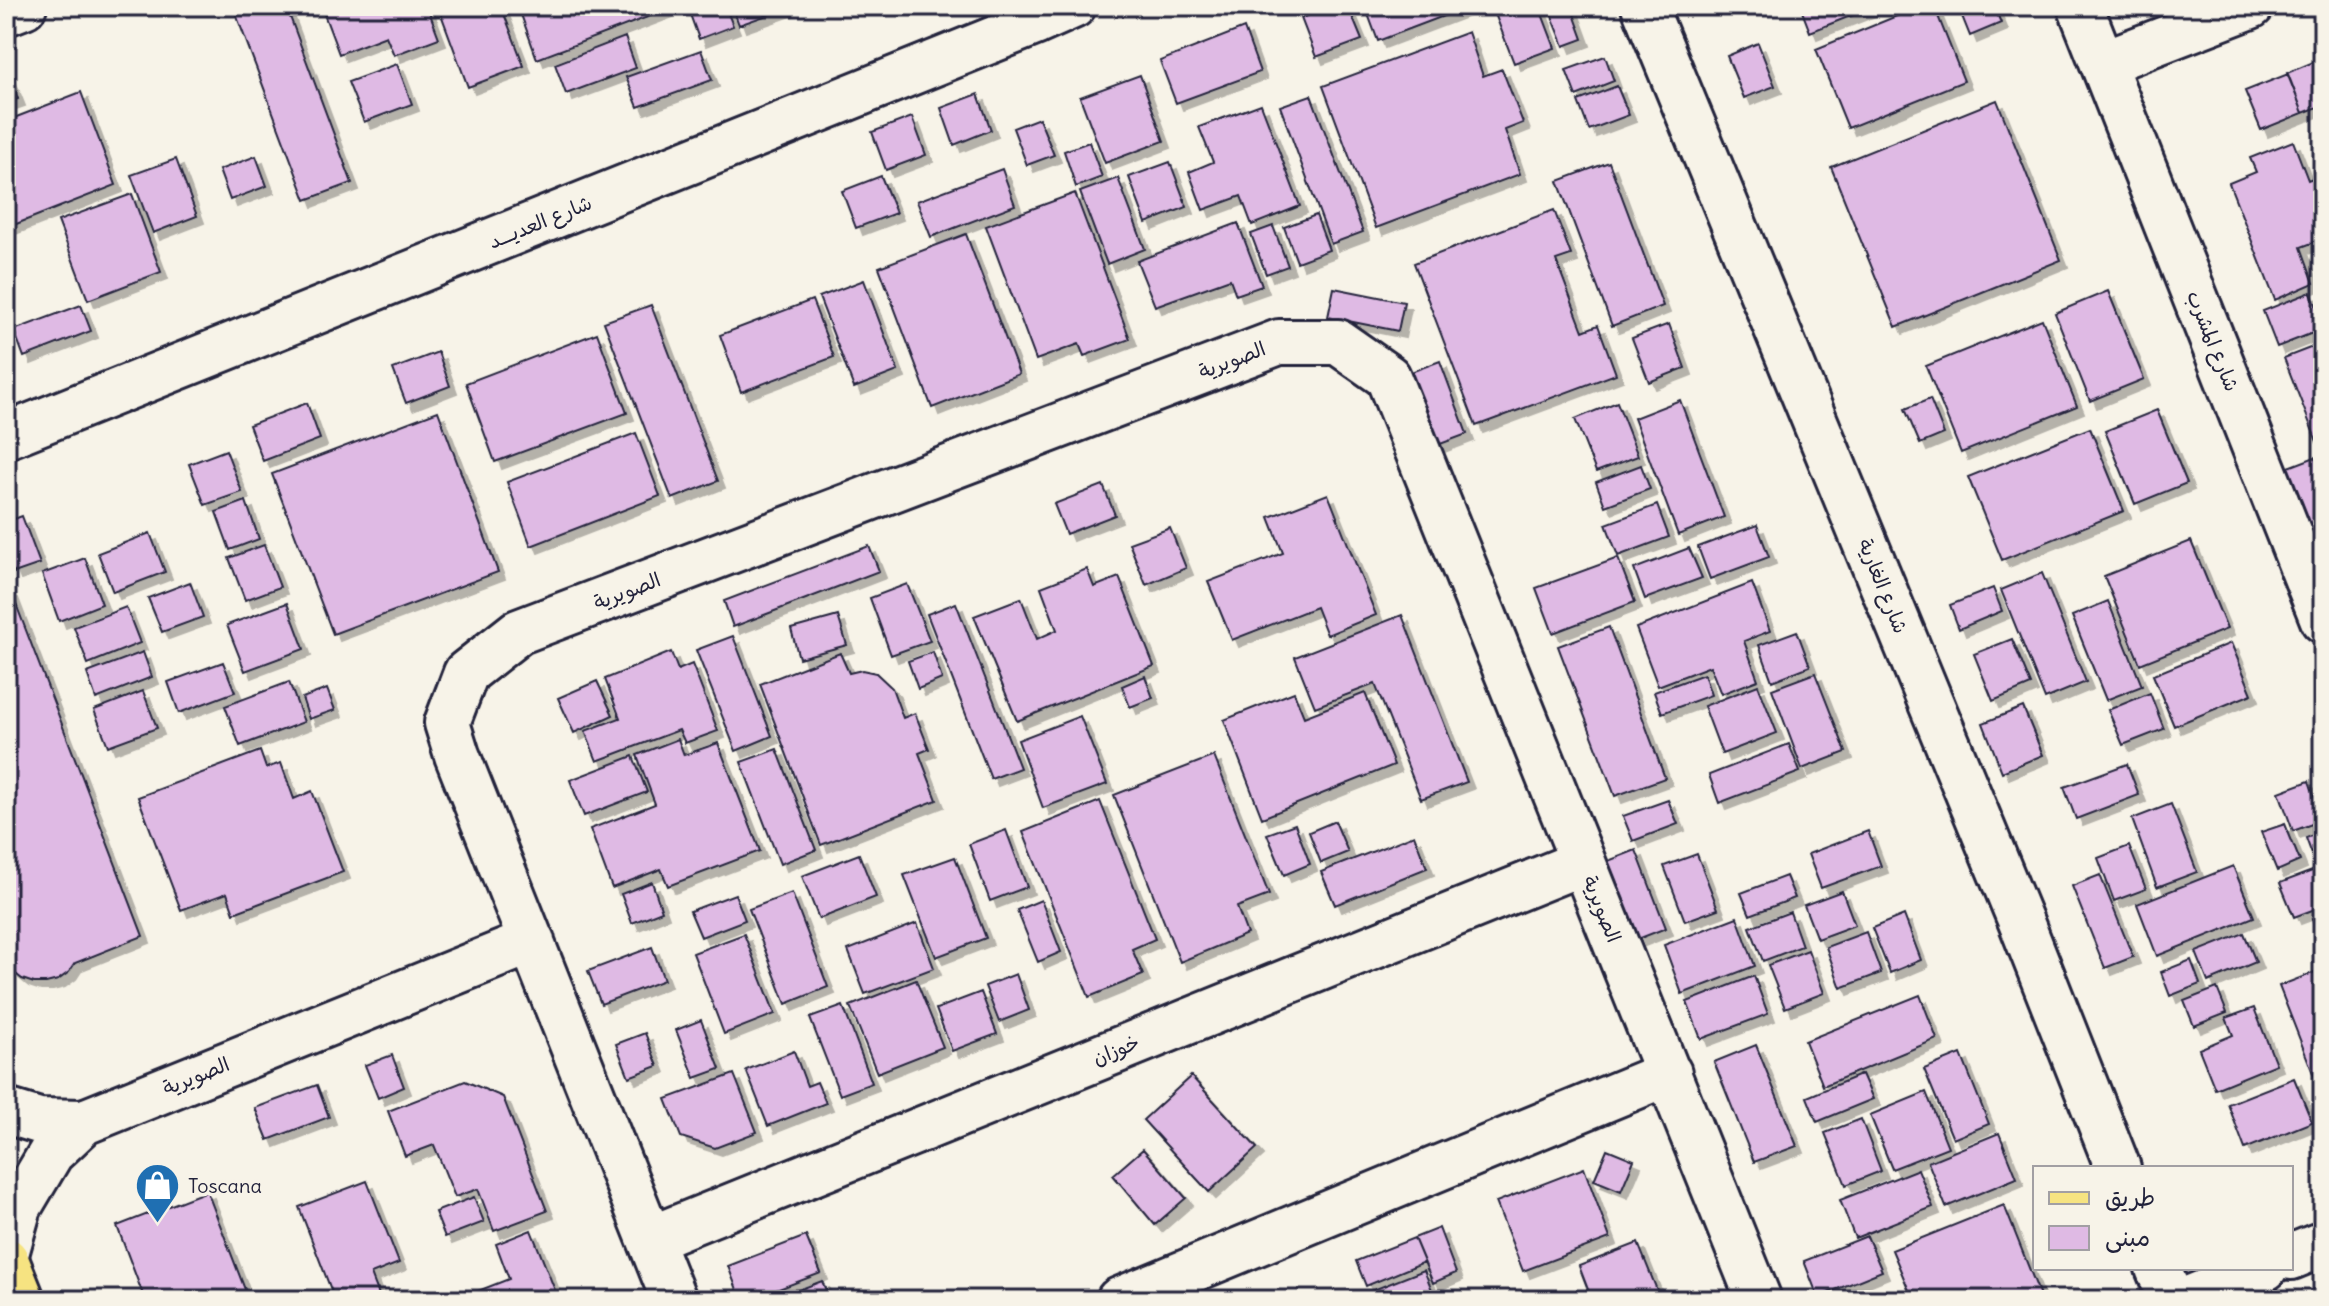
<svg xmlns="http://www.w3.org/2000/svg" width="2329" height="1306" viewBox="0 0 2329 1306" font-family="Delius,'Playpen Sans Arabic',sans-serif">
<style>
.building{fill:#dfbae4;stroke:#22223b;stroke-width:2;filter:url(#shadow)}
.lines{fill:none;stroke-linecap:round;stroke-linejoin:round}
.minor-casing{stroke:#22223b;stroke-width:50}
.major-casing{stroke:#22223b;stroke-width:50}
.minor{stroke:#f7f3e8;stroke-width:44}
.major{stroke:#f6e381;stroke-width:44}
.labels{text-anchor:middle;stroke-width:7;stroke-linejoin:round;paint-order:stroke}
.street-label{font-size:20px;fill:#22223b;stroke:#f7f3e8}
.poi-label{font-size:20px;fill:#22223b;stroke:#f7f3e8;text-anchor:start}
</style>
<defs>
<filter id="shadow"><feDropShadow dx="7" dy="7" stdDeviation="0" flood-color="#0004"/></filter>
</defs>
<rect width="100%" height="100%" fill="#f7f3e8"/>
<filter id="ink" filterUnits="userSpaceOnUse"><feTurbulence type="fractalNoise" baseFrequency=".0125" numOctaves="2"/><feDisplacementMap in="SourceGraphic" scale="16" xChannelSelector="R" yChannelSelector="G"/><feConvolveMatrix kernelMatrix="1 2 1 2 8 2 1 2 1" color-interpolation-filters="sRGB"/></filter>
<g filter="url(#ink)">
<path class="building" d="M233,6H286L352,183L306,200Z
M321,6H427L439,38L394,55L386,36L339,54Z
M438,6H501L524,66L468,87Z
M518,6H668L669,9L537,59Z
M687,6H725L733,26L699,39Z
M732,6H787V8L739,25Z
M1333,6H1348L1362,40L1316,57L1301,18Z
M1365,6H1470L1378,41Z
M1508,6H1539L1555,48L1514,63L1494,11Z
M1548,6H1571L1583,39L1564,46Z
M1800,6H1876L1810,32Z
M1921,6H1934L1964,81L1848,128L1816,49Z
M1958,6H1994L2001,23L1970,36Z
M1244,28L1260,72L1176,103L1160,61Z
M1468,32L1483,76L1502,69L1523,123L1505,130L1520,174L1376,228L1323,86Z
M625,37L636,68L566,94L555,64Z
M1758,43L1775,86L1744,98L1727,56Z
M701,50L712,80L638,107L626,77Z
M1605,56L1614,81L1576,96L1566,70Z
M2323,58V105L2303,113L2287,73Z
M397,64L412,104L364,122L348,82Z
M6,69L18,99L6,103Z
M2288,74L2303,113L2261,130L2245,91Z
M1140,75L1164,141L1105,163L1080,97Z
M1617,86L1629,115L1589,130L1578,101Z
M81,92L116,185L6,228V121Z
M978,94L991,130L954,145L941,108Z
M1311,95L1363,232L1331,244L1280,106Z
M1997,100L2061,260L1896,327L1831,167Z
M1261,104L1300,206L1252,225L1241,196L1203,210L1189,172L1213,162L1199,127Z
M912,117L926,155L886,170L872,132Z
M1039,118L1054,155L1027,165L1013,128Z
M2293,141L2308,180L2323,174V239L2301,247L2314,283L2275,300L2229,183L2256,172L2250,158Z
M1089,142L1102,177L1076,187L1064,151Z
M256,156L267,186L230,200L219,170Z
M176,159L197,216L153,233L131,175Z
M1170,162L1187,207L1146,223L1129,177Z
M1609,162L1663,306L1612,326L1558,181Z
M1002,169L1015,205L931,237L917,201Z
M881,176L896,213L856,228L842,191Z
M1118,178L1145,249L1107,264L1080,192Z
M1075,193L1130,339L1084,356L1079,344L1036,360L986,226Z
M132,194L161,272L88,300L58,221Z
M1554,210L1571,255L1556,260L1583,331L1598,325L1616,374L1476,426L1414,263Z
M1316,215L1329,250L1297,262L1284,227Z
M1238,223L1262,286L1236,295L1230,279L1155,306L1137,261Z
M1273,226L1288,266L1266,274L1251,234Z
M966,234L1019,374L932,408L879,267Z
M864,280L898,371L854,388L819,297Z
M1334,288L1404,302L1398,331L1328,317Z
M2108,291L2144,379L2090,401L2055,313Z
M2311,292L2323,324V329L2277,347L2263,311Z
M812,300L834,357L741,392L720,335Z
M81,305L91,331L24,357L14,330Z
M651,305L718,481L672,499L604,322Z
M2042,319L2077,406L1961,453L1926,366Z
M1669,324L1685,368L1649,382L1632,338Z
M597,333L627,413L495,462L466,383Z
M2323,343V457L2284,358Z
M438,352L450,386L406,403L393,369Z
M1440,361L1467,434L1435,446L1408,373Z
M1930,399L1944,434L1920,444L1905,409Z
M1680,400L1724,517L1678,535L1634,418Z
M1617,402L1638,456L1596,472L1575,419Z
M307,403L320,439L263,461L249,425Z
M2157,410L2187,483L2135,504L2105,431Z
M438,411L498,572L333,634L272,474Z
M2090,428L2124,511L2002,560L1968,477Z
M636,433L660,496L531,546L507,482Z
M226,450L242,492L205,505L189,464Z
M2315,457L2323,478V550L2314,542L2281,470Z
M1641,465L1650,489L1605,506L1596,482Z
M1103,485L1115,515L1066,534L1054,504Z
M1328,494L1376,615L1327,635L1316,607L1232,640L1208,582L1283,553L1269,517Z
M246,501L259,539L230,550L216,512Z
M1657,505L1669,537L1618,556L1606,524Z
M22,516L40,564L14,573L6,552V522Z
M1757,525L1769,557L1710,579L1698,547Z
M1170,528L1186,568L1146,585L1129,543Z
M150,533L165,572L113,592L98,553Z
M2191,541L2227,629L2140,664L2104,576Z
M264,545L280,587L245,600L229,558Z
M869,546L879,571L733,627L724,601Z
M1689,548L1702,578L1645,599L1634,569Z
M85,558L102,604L59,621L42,574Z
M1618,558L1635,602L1553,633L1536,588Z
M1087,569L1094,587L1119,577L1154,666L1017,721L974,616L1021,598L1037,639L1057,630L1041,587Z
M2042,573L2086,682L2045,699L2001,590Z
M190,582L203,617L162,632L148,598Z
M1752,583L1770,631L1744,641L1758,680L1721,694L1710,666L1658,686L1636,628Z
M907,584L930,641L891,655L870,598Z
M1993,588L2002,611L1959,629L1950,605Z
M11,591L143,936L75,963L69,972L58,980L46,983H34L22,979L12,971L6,961V593Z
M2108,601L2142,686L2106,700L2072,616Z
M287,603L304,649L245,671L227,625Z
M956,603L1020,768L991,779L927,614Z
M126,607L140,643L88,664L74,627Z
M1402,615L1467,782L1421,799L1375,684L1315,707L1295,657Z
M838,616L847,645L799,658L791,629Z
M1609,627L1665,778L1615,796L1558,646Z
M1797,631L1810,666L1772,681L1759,645Z
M733,636L772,736L736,751L696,650Z
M2012,639L2031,685L1993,701L1974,654Z
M2231,643L2252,694L2174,726L2153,675Z
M143,652L152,677L96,699L87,673Z
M671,652L678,670L692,664L718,731L685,743L679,730L597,761L585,731L620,718L605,679Z
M933,652L942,679L918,689L908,661Z
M840,653L849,673L862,670L876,673L892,688L903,718L915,713L929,749L919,753L937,800L821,845L760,684Z
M223,662L235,692L179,713L168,682Z
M1815,673L1846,752L1802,769L1772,689Z
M1704,674L1711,695L1662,713L1654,692Z
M1145,676L1153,698L1130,707L1122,686Z
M597,681L613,715L574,733L558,698Z
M289,682L304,722L240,746L225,706Z
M1758,685L1777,733L1722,754L1704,706Z
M327,689L335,710L309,719L302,698Z
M143,691L157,728L108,746L94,710Z
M1294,692L1304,717L1365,693L1394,765L1262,818L1224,720Z
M2150,693L2164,729L2123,745L2108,710Z
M2023,707L2043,755L2002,772L1983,723Z
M1080,716L1107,784L1043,808L1018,740Z
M678,739L684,755L718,743L760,851L668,886L661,869L612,888L590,829L655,804L637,755Z
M1789,744L1800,772L1719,803L1709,775Z
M777,749L816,850L780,864L741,762Z
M260,751L266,768L281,763L294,799L312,791L343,872L234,913L227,893L181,910L138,797Z
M633,756L647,792L584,816L570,780Z
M1214,756L1269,895L1237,907L1247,934L1180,962L1114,795Z
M2127,764L2139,795L2076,819L2064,787Z
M2309,781L2323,820L2293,831L2279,792Z
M1668,800L1678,824L1633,841L1623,816Z
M1100,801L1155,939L1132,949L1143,975L1089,997L1023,832Z
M2171,804L2197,872L2157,887L2132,819Z
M1335,821L1348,852L1321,863L1309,832Z
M1295,824L1310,864L1284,875L1267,834Z
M2285,824L2300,861L2277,871L2261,832Z
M1006,830L1027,887L990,901L969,844Z
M1868,831L1881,866L1821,888L1808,854Z
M2323,831V866L2317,868L2306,838Z
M1414,835L1427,868L1335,905L1321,872Z
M2129,846L2146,889L2114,901L2098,858Z
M1636,850L1666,928L1638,939L1608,861Z
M859,854L876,897L819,919L802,876Z
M1697,854L1718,909L1685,921L1664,866Z
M955,857L986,938L936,957L904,875Z
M2233,866L2254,917L2157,956L2137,904Z
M2323,867V906L2294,917L2280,883Z
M2100,875L2133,957L2105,968L2072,886Z
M1786,876L1795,898L1750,915L1741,893Z
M652,882L662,911L632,923L621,894Z
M1842,891L1855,925L1817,939L1804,905Z
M792,893L828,987L786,1004L749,909Z
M735,894L745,920L701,937L690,911Z
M1041,900L1061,952L1038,962L1017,910Z
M1790,912L1802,946L1763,961L1750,927Z
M1904,915L1921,960L1890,973L1872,928Z
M2323,915V946L2312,919Z
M1737,917L1755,966L1682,994L1664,945Z
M917,923L934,968L865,994L848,950Z
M1866,932L1881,973L1841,988L1826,947Z
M2244,933L2256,962L2208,982L2196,952Z
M744,934L775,1014L724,1034L693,953Z
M652,947L664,980L601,1004L588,971Z
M1808,950L1824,993L1785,1008L1768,965Z
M2191,960L2200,984L2170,996L2161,972Z
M2323,969V1084L2318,1086L2279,986Z
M1016,974L1029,1010L999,1022L985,986Z
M1754,976L1768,1014L1701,1039L1687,1002Z
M916,980L943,1047L877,1073L850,1006Z
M2217,988L2227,1013L2194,1026L2184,1001Z
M981,992L997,1034L952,1051L936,1009Z
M1920,995L1937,1039L1823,1086L1805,1041Z
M843,1006L872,1083L840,1095L810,1018Z
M2254,1008L2276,1064L2215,1089L2199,1049L2233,1035L2226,1018Z
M701,1020L720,1069L695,1078L676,1030Z
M645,1033L658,1066L629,1077L616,1044Z
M1756,1045L1797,1146L1754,1162L1714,1062Z
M794,1051L807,1086L817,1082L826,1103L768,1126L746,1070Z
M1961,1054L1989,1124L1953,1139L1924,1069Z
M392,1055L404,1087L378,1098L365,1065Z
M734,1074L757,1132L715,1148L681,1137L666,1099Z
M1862,1074L1873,1099L1817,1122L1807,1097Z
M1191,1076L1257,1148L1209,1192L1143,1120Z
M2294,1078L2312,1122L2245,1149L2228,1104Z
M465,1081L503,1097L547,1211L494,1231L478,1189L455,1197L434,1145L405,1156L388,1111Z
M317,1085L329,1117L268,1140L255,1108Z
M1926,1092L1948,1147L1892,1169L1870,1115Z
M1861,1119L1881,1171L1846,1185L1825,1133Z
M1999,1133L2017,1178L1946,1207L1928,1162Z
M1143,1149L1186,1198L1155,1225L1113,1175Z
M1607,1149L1634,1160L1621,1191L1594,1180Z
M1584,1168L1610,1238L1523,1271L1496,1202Z
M1918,1169L1933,1207L1855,1238L1840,1200Z
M367,1181L399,1263L371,1274L381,1300H335L299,1207Z
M207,1191L249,1300H145L117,1226Z
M474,1197L484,1222L445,1237L435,1212Z
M2004,1205L2041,1298L2035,1300H1913L1892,1250Z
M1439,1228L1456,1273L1433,1283L1414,1238Z
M531,1230L558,1298L553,1300H455L509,1279L496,1244Z
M806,1236L821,1273L750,1300H741L728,1266Z
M1867,1236L1882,1271L1818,1297L1804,1261Z
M1414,1238L1424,1262L1366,1286L1356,1261Z
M1638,1243L1661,1300H1592L1579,1266Z
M1424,1270L1436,1300H1360L1358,1296Z
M822,1281L830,1300H796L793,1292Z"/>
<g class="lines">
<defs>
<path id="minor" d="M1644,6L2021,922L2118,1168
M2080,6L2323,620
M6,13L24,6
M2103,63L2251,6
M6,436L1037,22L1073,6
M6,1111L39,1121L84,1122
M650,1239L1583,862
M6,1254L19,1207L51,1153L84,1122L532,941
M2291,1257L2323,1244
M2158,1268L2171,1300
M674,1300L457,755L447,723L466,673L518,632L1279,342H1338L1388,377L1759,1300
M1119,1300L1669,1073
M2186,1300L2265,1268"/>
<path id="major" d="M6,1260L22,1300"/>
</defs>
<use href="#minor" class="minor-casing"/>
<use href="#major" class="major-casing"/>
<use href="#minor" class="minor"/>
<use href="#major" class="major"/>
</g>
</g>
<defs>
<symbol id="shop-pin" viewBox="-11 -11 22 30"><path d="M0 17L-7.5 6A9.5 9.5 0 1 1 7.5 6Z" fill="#1f6fb2" stroke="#f7f3e8"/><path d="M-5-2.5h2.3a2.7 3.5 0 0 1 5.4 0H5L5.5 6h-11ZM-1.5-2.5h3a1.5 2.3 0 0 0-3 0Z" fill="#fff"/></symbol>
</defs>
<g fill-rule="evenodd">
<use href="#shop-pin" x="132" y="1160" width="51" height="69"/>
</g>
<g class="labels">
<g class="street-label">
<text transform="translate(540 222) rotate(-22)" y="7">شارع العديـــد</text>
<text transform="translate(2213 341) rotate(68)" y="7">شارع المشرب</text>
<text transform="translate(1232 360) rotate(-21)" y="7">الصويرية</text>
<text transform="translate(1883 586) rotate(68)" y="7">شارع الغارية</text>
<text transform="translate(627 591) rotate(-21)" y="7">الصويرية</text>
<text transform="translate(1602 909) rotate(68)" y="7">الصويرية</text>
<text transform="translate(1116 1050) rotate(-22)" y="7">خوزان</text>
<text transform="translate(196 1076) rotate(-22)" y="7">الصويرية</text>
</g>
<g class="poi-label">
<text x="188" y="1193">Toscana</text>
</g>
</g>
<rect width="2329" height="1306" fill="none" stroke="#f7f3e8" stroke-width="32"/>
<rect x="16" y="16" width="2297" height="1274" fill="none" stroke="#22223b" stroke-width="3" filter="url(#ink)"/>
<rect x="2033" y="1166" width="260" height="104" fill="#f7f3e8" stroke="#a29fa3" stroke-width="2"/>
<rect x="2049" y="1192" width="40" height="12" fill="#f6e381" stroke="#a29fa3" stroke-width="2"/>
<text x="2105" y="1206" font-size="24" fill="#22223b">طريق</text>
<rect x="2049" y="1226" width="40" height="24" fill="#dfbae4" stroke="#a29fa3" stroke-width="2"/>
<text x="2105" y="1246" font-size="24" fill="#22223b">مبنى</text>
</svg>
